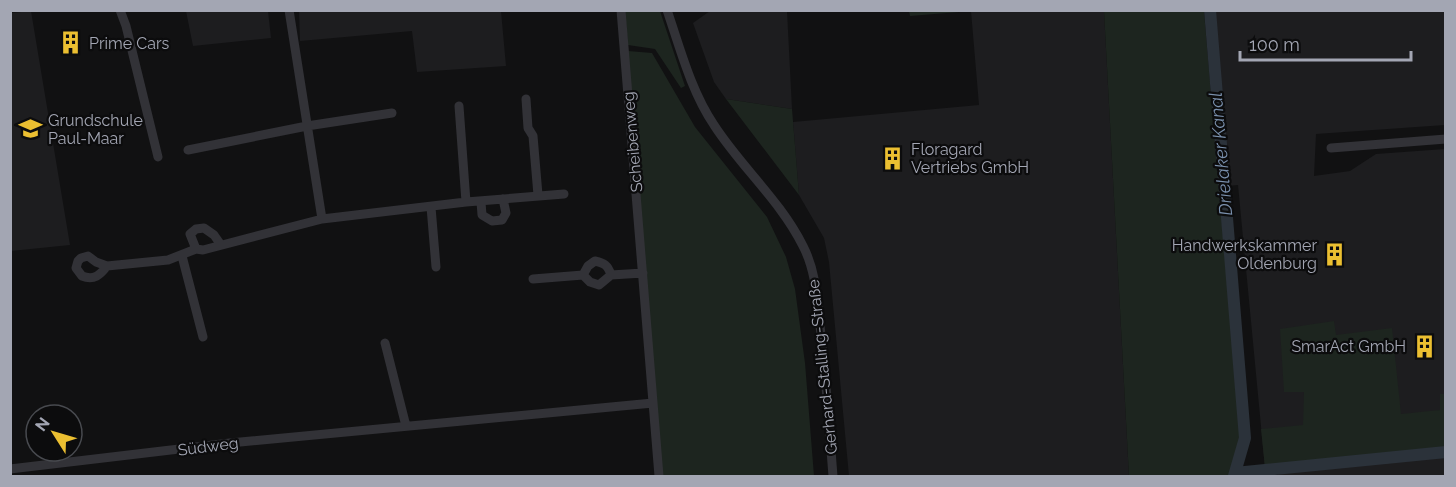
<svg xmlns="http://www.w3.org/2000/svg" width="1456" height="487" viewBox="0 0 1456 487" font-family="Raleway,sans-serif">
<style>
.built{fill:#1d1d1f}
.green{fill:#1d251f}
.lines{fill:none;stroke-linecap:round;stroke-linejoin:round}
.canal{stroke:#2b323a;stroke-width:12}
.minor{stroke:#323237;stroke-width:9}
.labels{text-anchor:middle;stroke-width:4.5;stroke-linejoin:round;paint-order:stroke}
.poi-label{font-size:16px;fill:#a3a6b3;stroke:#0c0c0d;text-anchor:start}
.street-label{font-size:16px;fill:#a3a6b3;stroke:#0c0c0d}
.water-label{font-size:18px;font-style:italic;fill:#7a90ad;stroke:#0c0c0d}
</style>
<rect width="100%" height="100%" fill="#111112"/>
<path class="built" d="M31,11L70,245L11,251V13Z
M186,11H268L271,38L193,46Z
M299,11H501L506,66L417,72L412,31L300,41Z
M710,11H787L792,109L726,99L714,82L693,23Z
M971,11H1104L1129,476H849L829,262L824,238L799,195L793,122L979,105Z
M1215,11H1445V125L1316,134L1314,176L1350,171L1376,154L1445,149V394L1440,395V410L1265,468L1238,185L1227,186Z
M1445,455V476H1278V472Z"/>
<path class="green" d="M625,11H660L685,86L681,88L655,49L628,45Z
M971,11L910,16L909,11L971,10Z
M1104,11H1204L1240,437L1232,476H1129Z
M628,51L652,53L695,127L767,217L786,257L795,289L805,363L814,476H662Z
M726,99L792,109L799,195Z
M1334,321L1336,335L1392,328L1401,414L1440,410V394H1445V448L1265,468L1261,429L1303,425L1304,392H1284L1280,329Z"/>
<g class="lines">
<path class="canal" d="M1210,10L1245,438L1234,476
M1235,473L1446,452"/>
<path class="minor" d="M120,10L126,26L158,157
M289,10L322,219
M621,10L659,476
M667,10C680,48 691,91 714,125C741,167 780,200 803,246C816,271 817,299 820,326C826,376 829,426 833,476
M526,99L528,128L533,136L538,195
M459,106L466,202
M1331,148L1446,139
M188,150L307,126L392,113
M481,202L482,215L492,221L502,220L506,213L503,199
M431,207L436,267
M221,245L214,235L204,228L196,229L190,234L196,249L203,250L322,219L466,202L564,194
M182,256L203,337
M107,266C100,275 94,281 82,276L76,268L78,261L81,258L88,256L96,262L107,266L168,260L196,249
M611,275L599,285L590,282L583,275L588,266L595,261C604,263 608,265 611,275L643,273
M533,279L583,275
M385,343L406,426
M10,469L230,443L653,403"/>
</g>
<defs>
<symbol id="building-bare" viewBox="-9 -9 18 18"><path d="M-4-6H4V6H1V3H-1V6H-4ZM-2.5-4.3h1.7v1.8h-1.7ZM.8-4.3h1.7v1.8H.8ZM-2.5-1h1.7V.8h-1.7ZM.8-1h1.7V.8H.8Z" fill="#ebbf31" stroke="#0c0c0d" stroke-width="2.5" paint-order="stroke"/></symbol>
<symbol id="school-bare" viewBox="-9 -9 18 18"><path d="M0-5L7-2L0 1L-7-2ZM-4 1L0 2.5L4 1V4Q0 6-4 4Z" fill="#ebbf31" stroke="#0c0c0d" stroke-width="2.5" paint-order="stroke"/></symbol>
</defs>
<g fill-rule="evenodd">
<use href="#building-bare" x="54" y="26" width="33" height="33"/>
<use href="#school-bare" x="14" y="112" width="33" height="33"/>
<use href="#building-bare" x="876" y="142" width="33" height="33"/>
<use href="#building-bare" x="1318" y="238" width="33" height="33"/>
<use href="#building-bare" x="1408" y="330" width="33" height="33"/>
</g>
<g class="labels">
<g class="poi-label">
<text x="89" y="49">Prime Cars</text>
<text x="48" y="126">Grundschule<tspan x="48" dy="18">Paul-Maar</tspan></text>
<text x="911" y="155">Floragard<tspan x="911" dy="18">Vertriebs GmbH</tspan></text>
<text x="1317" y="251" text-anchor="end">Handwerkskammer<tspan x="1317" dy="18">Oldenburg</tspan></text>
<text x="1406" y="352" text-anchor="end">SmarAct GmbH</text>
</g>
<g class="street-label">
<text transform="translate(632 142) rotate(-95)" y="6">Scheibenweg</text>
<text transform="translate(822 367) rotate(-96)" y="6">Gerhard-Stalling-Straße</text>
<text transform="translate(208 446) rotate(-7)" y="6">Südweg</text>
</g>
<g class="water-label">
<text transform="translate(1221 154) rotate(-95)" y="6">Drielaker Kanal</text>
</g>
</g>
<rect width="1456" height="487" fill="none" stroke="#a3a6b3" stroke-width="24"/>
<g transform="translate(54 433) rotate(307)"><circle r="28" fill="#0c0c0d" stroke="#484a4f" stroke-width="1.5"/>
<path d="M0-4.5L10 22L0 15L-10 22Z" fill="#ebbf31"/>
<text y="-9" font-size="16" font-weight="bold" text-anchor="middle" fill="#a3a6b3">N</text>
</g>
<path d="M1240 51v9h171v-9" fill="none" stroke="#a3a6b3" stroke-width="3"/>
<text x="1249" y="51" font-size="18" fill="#a3a6b3" stroke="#0c0c0d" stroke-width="4.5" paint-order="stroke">100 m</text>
</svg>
